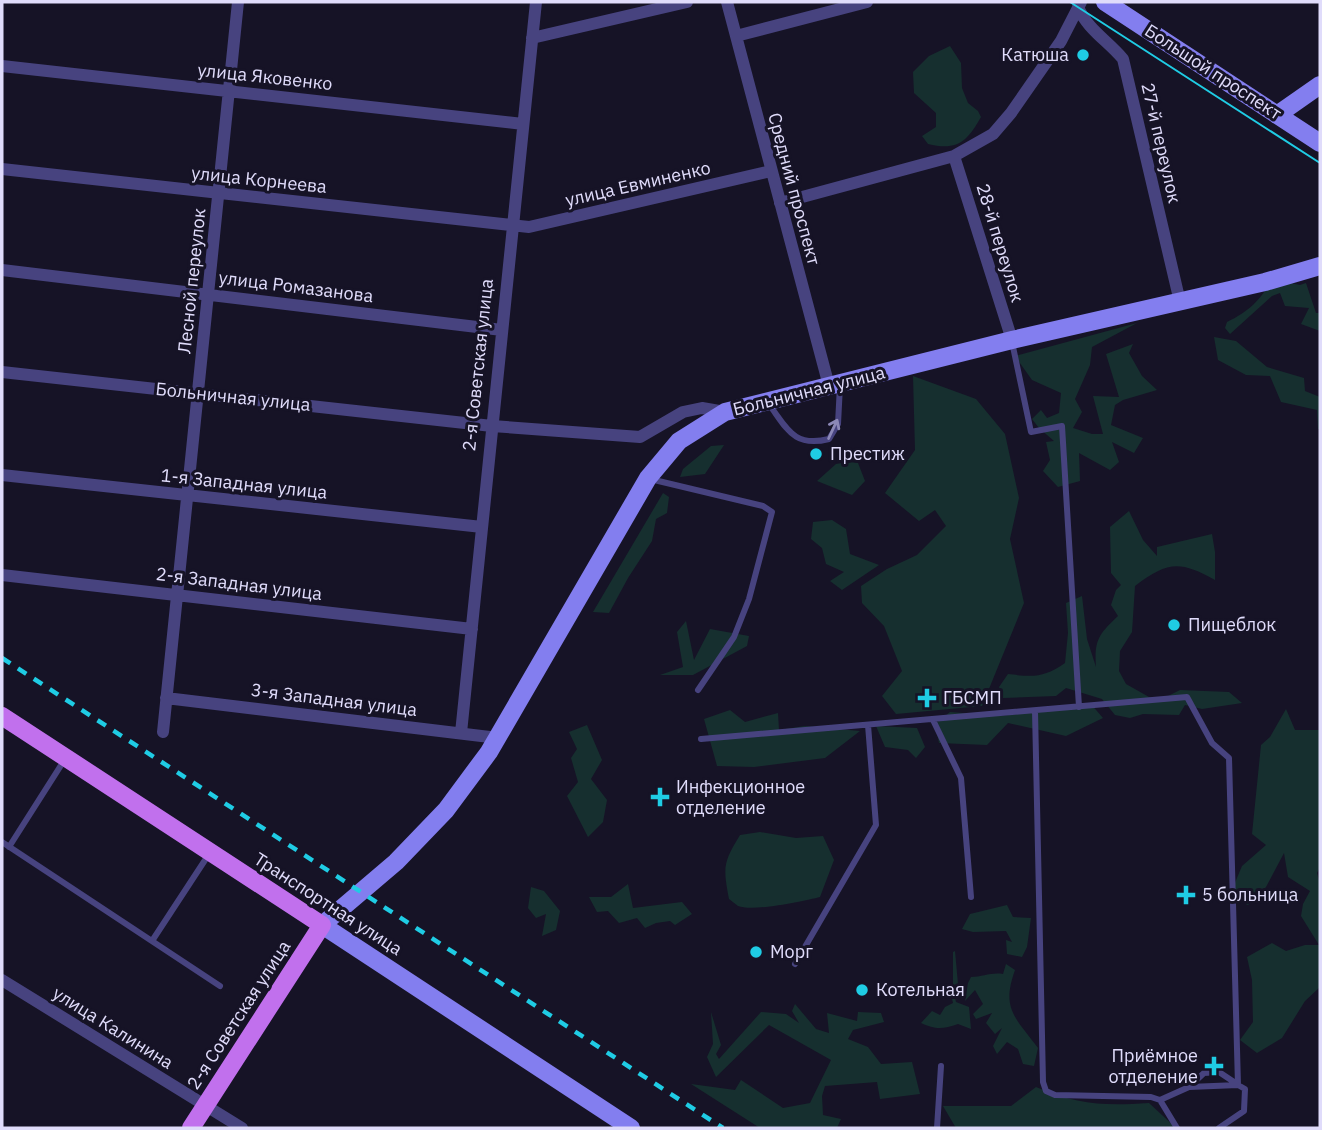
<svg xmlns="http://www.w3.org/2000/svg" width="1322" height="1130" viewBox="0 0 1322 1130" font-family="'IBM Plex Sans',sans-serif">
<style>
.green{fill:#162f2f}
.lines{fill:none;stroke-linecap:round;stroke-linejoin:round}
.service{stroke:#47437f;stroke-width:6}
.minor{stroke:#47437f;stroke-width:12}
.secondary{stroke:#837eef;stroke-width:18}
.primary{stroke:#c170ed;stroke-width:18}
.tram{stroke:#1fcce4;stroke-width:2}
.rail{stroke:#1fcce4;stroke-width:4.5;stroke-dasharray:10 9;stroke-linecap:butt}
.oneway{stroke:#8c88b7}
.poi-dot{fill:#1fcce4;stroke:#161326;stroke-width:2.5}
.labels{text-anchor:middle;stroke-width:6;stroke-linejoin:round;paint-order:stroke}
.poi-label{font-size:18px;fill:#e0dcfb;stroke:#161326;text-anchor:start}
.street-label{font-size:18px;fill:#e0dcfb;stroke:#161326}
</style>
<rect width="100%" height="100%" fill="#161326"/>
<path class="green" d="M950,46L961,63L962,88L968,103L978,111L981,117C967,142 957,151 928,144L922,136L936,127V113L914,93L913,72L929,56Z
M1272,279L1300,285L1306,283L1316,313H1320V331L1301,324L1309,308L1285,306L1280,293L1272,296L1230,334L1225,328L1227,322C1248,312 1261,300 1272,279Z
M1137,323L1092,347L1090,365L1075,399L1082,412L1073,428L1092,434H1103L1093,396L1119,397L1106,354L1133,344L1129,353L1142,376L1157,390L1123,400L1115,405L1111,425L1143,438L1134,453L1112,442L1119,462L1110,470L1079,453L1080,481L1058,487L1043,471L1050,460L1046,442L1054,441L1039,428L1032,419L1041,410L1047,418L1059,413L1061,393L1032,380L1015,356Z
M1214,337L1236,341L1267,367L1304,378L1305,391L1320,397V429H1318L1317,410L1281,402L1270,376L1246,375L1218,360Z
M913,376L976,399L1005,434L1019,498L1010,539L1024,603L982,706L896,714L882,696L902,671L884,626L862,603L861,586L887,569L917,555L946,526L935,510L919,521L885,493L915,450Z
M724,445L705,474L680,477L683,469L711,446Z
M848,462L858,463L865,481L852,495L817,481L836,464Z
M663,493L669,497L667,513L656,519L652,541L628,578L609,613L593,612Z
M1129,511L1143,540L1157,556V547L1212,534L1215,552V580C1179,560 1167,562 1135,586L1132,632L1120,651L1119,671L1126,684L1149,697L1164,698L1180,690L1229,692L1242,703L1202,709L1185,705L1179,715L1143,714L1130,718L1115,715L1102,699L1066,688L1056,696L1003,698L999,687L1008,674C1034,677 1043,678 1065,663L1068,633L1066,603L1082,596L1087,639L1096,667C1094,640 1099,634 1118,616L1111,605L1116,590L1121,585L1111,573L1110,527Z
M832,520L846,529L850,554L879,565L842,590L830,581L844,572L826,564L822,548L811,539L813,522Z
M686,621L694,660L710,629L749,636L747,646L693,675H660L683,667L677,632Z
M1090,703L1103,718L1066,736L1008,723L987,745L939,743L935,724L950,712L1002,716Z
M1286,709L1295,730H1320V867L1317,873L1320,884V987L1305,1001L1282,1038L1257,1053L1240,1040L1253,1022L1252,980L1247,957L1272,943L1286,951L1305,945H1319L1301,916L1303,904L1310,891L1288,877L1284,853L1266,887L1248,905L1229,897L1242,866L1266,845L1252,834L1261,745L1270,737Z
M730,710L745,722L778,713L779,730L805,726L860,731L825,758L754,767L717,766L704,719Z
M587,725L602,760L591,779L607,800L603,822L588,837L567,796L578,782L571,758L577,749L569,732Z
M876,726L917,728L925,747L916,758L908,750L885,747Z
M760,832L796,838L823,836L834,860L820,897C804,901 753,912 738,906C735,904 732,901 729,899C723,867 723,863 740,835Z
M628,884L633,908L682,902L692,914L675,925L670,921L656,923L645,928L637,918L619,923L608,911L597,912L589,897H611Z
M531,887L544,891L560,911L556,930L542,936L546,914L536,918L528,908Z
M1007,905L1013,917L1031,918L1027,947L1022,957L1007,954L1006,940L1012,942L1006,931L973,932L962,929L970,914Z
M955,951L958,984L954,993L956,1002L969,1007L971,1029L958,1024C943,1029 936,1030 921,1023L932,1011L940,1015L945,1007L953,1003L950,990L953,987V952Z
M1006,964L1015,970C1001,1009 1015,1017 1038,1048L1034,1066L1023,1064L1018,1049L1007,1042L997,1054L993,1046L1002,1028L995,1034L986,1023L992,1013L976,1019L973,1014L983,1004L975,990L965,1001L968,983L971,977C983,977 991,972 1003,974Z
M795,1004L816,1029L829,1033L827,1013L857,1021L858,1012L881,1013L884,1022L853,1030L848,1039L868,1047L881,1064L912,1062L920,1094L880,1099L877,1082L825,1086L822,1096L823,1115L841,1119L837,1128H760L691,1084L735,1090L741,1080L783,1108L810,1103L831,1060L769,1025L716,1077L707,1057L713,1044L711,1012L721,1045L716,1054L719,1059L761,1012L786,1014L799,1023L792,1011Z
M1036,1087C1077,1105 1105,1106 1149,1103L1176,1128H956L943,1106H1011Z"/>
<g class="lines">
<path class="service" d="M1012,342L1031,432L1062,426L1079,707
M768,403C787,428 793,448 829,439L838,424L840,385
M650,479L763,506L772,512L749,599L734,637L698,690
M1035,711L1043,1082L1046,1091L1055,1095L1151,1097L1160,1100L1177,1128
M933,720L961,778L971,897
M701,739L1187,697L1212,743L1229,758L1238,1085
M2,842L220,986
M9,847L65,759
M152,941L209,854
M795,964L876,825L868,725
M1190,1086L1204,1073L1219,1072L1237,1084
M1160,1100L1189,1087L1238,1085L1245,1089L1244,1111L1219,1128
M937,1128L941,1066"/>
<path class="minor" d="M727,2L829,386
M1078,7C1087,29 1108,41 1123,59L1180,302
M736,36L867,2
M532,38L687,2
M2,66L523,124
M954,156L1012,340
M2,169L529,227L771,171
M780,203L954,156L993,134L1011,113L1061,41L1081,2
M2,270L502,330
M2,372L492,426L640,437L683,412L702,408L725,412
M2,475L482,527
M2,575L472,629
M166,698L498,738
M163,732L238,2
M461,733L536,2
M2,980L242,1128"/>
<path class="secondary" d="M1105,2L1320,143
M1277,115L1320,85
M631,1128L322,925L396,862L446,810L489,752L648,478L679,441L725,412L1012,340L1265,282L1320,266"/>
<path class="primary" d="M2,716L322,925L191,1128"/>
<path class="tram" d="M1070,2L1320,163"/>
<path class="rail" d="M2,658L723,1128"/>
</g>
<defs><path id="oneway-shaft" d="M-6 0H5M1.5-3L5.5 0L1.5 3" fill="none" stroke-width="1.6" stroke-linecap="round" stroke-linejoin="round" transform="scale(1.75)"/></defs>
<use class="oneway" href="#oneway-shaft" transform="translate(833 429) rotate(-65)"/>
<g class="poi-dot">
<circle cx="1083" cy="55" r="7"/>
<circle cx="816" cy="454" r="7"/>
<circle cx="1174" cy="625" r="7"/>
<path d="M923.5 687.5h7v7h7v7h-7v7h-7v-7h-7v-7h7z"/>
<path d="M656.5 786.5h7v7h7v7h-7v7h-7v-7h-7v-7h7z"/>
<path d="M1182.5 884.5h7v7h7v7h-7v7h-7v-7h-7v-7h7z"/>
<circle cx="756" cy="952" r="7"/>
<circle cx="862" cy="990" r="7"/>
<path d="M1210.5 1055.5h7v7h7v7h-7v7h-7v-7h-7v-7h7z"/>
</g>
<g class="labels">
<g class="poi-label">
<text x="1069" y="61" text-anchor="end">Катюша</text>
<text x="830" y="460">Престиж</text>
<text x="1188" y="631">Пищеблок</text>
<text x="943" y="704">ГБСМП</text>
<text x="676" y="793">Инфекционное<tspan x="676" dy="21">отделение</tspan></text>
<text x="1202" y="901">5 больница</text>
<text x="770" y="958">Морг</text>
<text x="876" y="996">Котельная</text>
<text x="1198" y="1062" text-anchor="end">Приёмное<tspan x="1198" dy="21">отделение</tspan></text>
</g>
<g class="street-label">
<text transform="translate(1213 72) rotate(33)" y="6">Большой проспект</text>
<text transform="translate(265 77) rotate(6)" y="6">улица Яковенко</text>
<text transform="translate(1161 143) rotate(77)" y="6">27-й переулок</text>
<text transform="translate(259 180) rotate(6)" y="6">улица Корнеева</text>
<text transform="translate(638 184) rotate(-13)" y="6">улица Евминенко</text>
<text transform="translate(794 189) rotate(75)" y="6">Средний проспект</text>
<text transform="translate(1000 243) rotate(73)" y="6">28-й переулок</text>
<text transform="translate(192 281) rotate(-84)" y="6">Лесной переулок</text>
<text transform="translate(296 287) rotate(7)" y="6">улица Ромазанова</text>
<text transform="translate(478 365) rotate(-84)" y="6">2-я Советская улица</text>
<text transform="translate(809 391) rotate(-14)" y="6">Больничная улица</text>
<text transform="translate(233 397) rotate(6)" y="6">Больничная улица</text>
<text transform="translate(244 484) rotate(6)" y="6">1-я Западная улица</text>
<text transform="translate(239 584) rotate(7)" y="6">2-я Западная улица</text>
<text transform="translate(334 700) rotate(7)" y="6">3-я Западная улица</text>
<text transform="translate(328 904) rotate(33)" y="6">Транспортная улица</text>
<text transform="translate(239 1015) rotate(-57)" y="6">2-я Советская улица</text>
<text transform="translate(113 1028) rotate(32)" y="6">улица Калинина</text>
</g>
</g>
<rect width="1322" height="1130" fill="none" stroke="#e0dcfb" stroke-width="7"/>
</svg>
